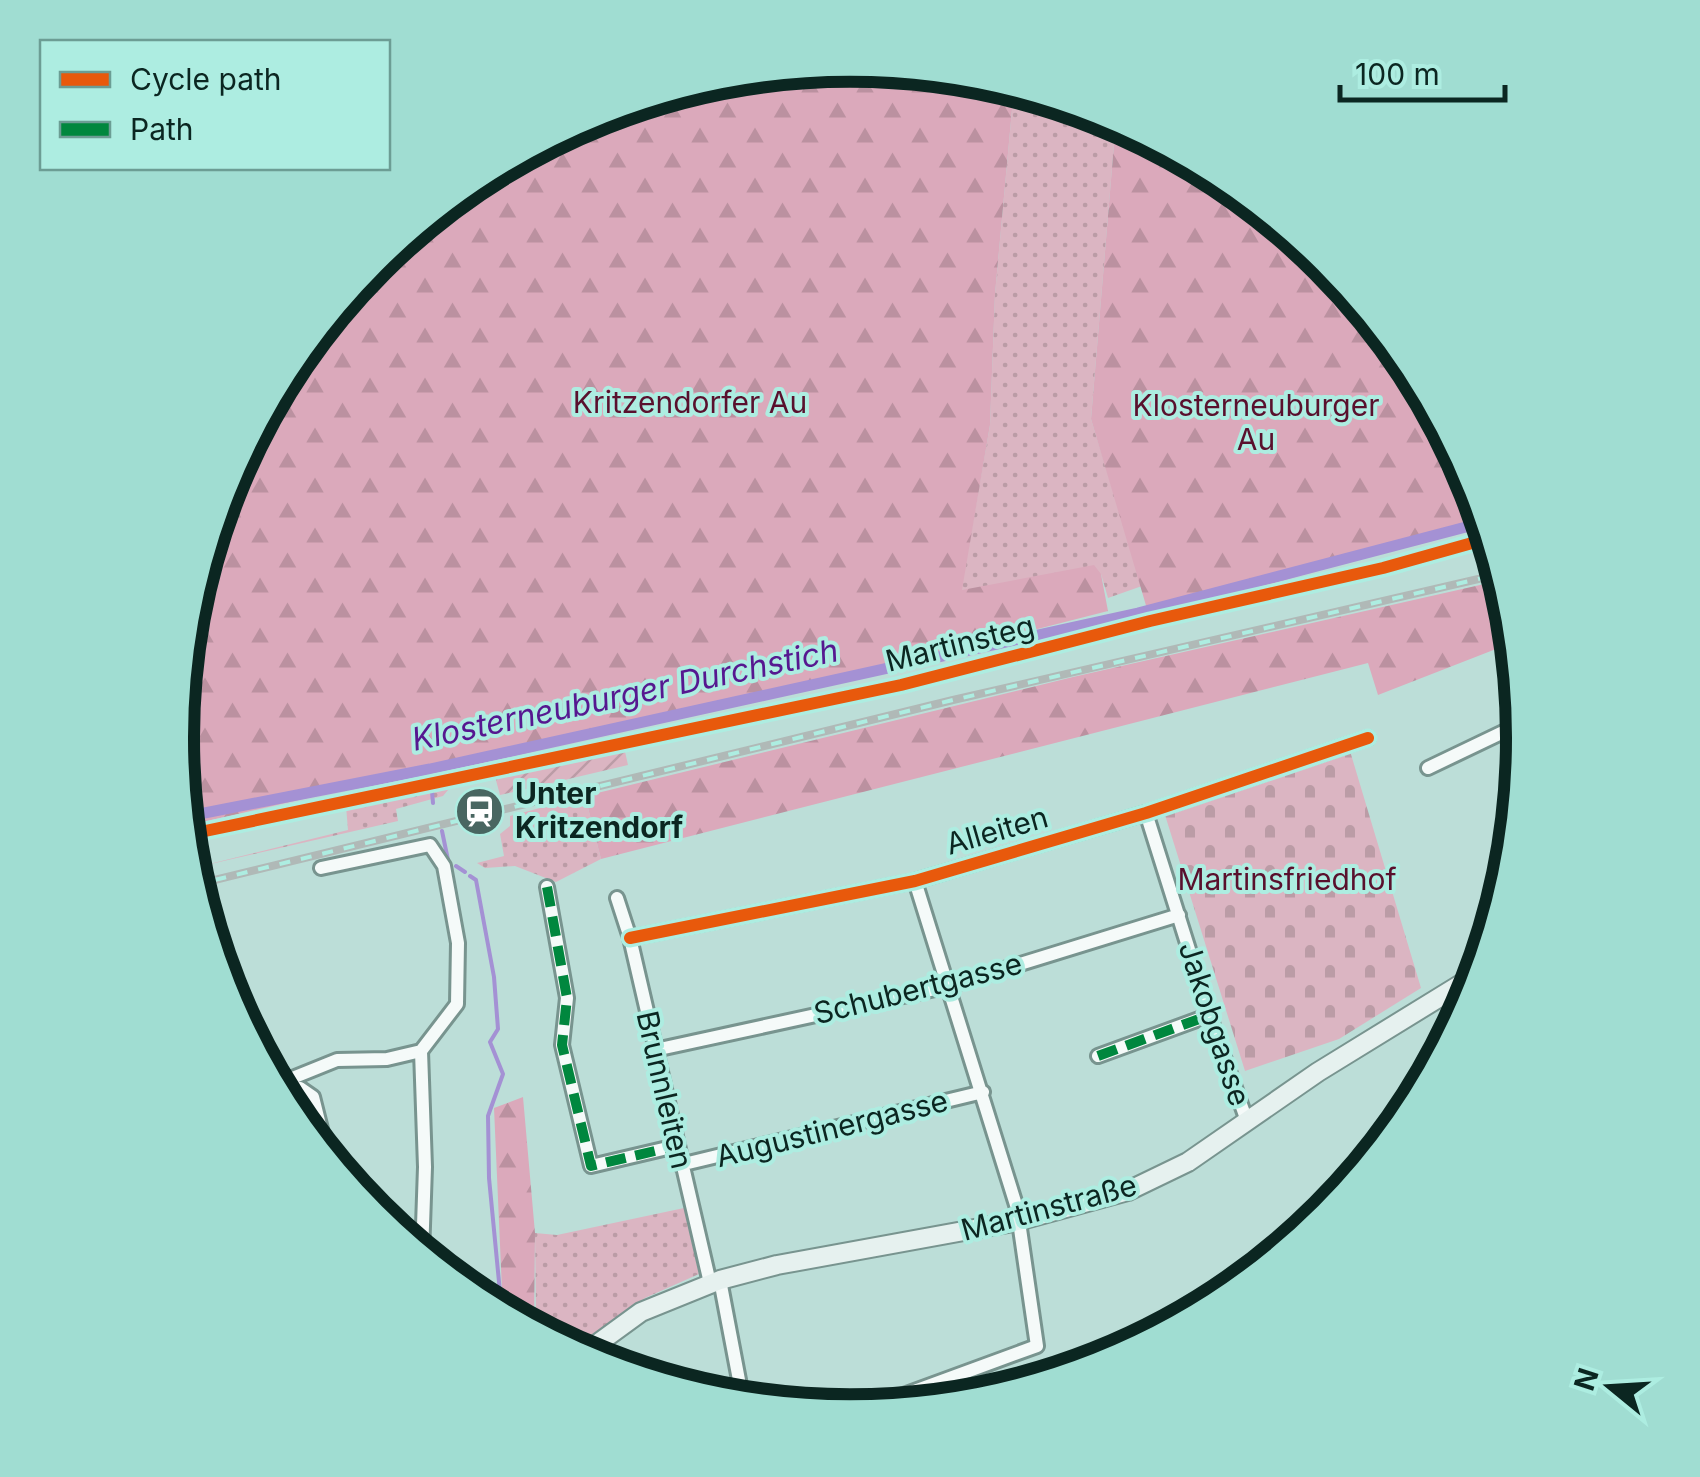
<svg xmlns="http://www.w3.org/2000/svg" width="1700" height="1477" viewBox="0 0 1700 1477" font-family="Inter,sans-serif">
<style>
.grass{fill:url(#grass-dots)}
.forest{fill:url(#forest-firs)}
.cemetery{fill:url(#cemetery-stones)}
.garden{fill:url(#garden-furrows)}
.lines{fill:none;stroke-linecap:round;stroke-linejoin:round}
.stream{stroke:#a491d4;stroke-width:4}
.canal{stroke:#a491d4;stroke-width:11}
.minor-casing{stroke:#78948f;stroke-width:18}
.secondary-casing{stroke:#78948f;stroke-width:22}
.minor{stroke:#f5faf9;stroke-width:12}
.secondary{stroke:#e6f1ef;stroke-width:18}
.rail-casing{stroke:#b0b9b7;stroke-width:8}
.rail{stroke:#adede1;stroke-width:4;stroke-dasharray:11;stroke-linecap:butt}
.quiet{stroke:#00873e;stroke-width:10;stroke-dasharray:20 10;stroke-linecap:butt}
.cycleway-casing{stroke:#adede1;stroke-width:19}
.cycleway{stroke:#e8590c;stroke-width:12}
.labels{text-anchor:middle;stroke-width:8;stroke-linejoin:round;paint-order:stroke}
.park-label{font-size:30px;fill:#59102d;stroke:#adede1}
.street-label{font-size:30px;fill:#0b2621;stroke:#adede1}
.poi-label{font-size:30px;font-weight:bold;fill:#0b2621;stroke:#adede1;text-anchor:start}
.water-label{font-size:32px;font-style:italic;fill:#561890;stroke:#adede1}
.rim{fill:none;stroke:#0b2621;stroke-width:12}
</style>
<defs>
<pattern id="grass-dots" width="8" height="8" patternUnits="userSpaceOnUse" patternTransform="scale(2.5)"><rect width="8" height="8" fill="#dbb5c2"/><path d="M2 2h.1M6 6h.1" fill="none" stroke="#bb9ca6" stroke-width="1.8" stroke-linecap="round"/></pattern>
<pattern id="forest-firs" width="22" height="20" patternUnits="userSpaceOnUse" patternTransform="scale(2.5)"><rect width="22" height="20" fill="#dba9bb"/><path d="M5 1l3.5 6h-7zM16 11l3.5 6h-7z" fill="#bb91a0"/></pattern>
<pattern id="cemetery-stones" width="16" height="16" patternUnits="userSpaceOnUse" patternTransform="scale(2.5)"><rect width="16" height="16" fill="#dbb5c2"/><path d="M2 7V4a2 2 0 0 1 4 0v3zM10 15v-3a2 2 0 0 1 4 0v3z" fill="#bb9ca6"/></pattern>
<pattern id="garden-furrows" width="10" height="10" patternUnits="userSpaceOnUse" patternTransform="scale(2.5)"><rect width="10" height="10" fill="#dbb5c2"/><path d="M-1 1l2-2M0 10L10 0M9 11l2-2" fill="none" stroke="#bb9ca6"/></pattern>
</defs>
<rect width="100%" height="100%" fill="#bcded8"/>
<path class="grass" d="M1014,88L1116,120L1091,419L1142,586L1108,598L1101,574L961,591L990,425L995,294Z
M453,784L443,796L396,809L398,821L189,869L348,830L346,806Z
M585,796L601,859L556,882L515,866L485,868L477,863L504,856L500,834L510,826V816Z
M684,1208L699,1274L645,1298L571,1349L555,1341L557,1320L536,1314L535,1233L557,1235Z"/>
<path class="forest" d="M851,65L982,78L1014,88L995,294L990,425L962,590L1094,565L1101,574L1108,611L951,651L185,826L177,738L190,607L228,480L290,364L374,262L476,178L593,116L719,78Z
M1116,120L1225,179L1327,263L1410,365L1472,481L1485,522L1150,619L1091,419Z
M1502,580L1511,608L1514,642L1378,695L1368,663L601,859L585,796L1073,677Z
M523,1097L535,1233L534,1330L503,1313L494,1108Z"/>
<path class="cemetery" d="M1350,751L1421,988L1339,1039L1245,1071L1165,815Z"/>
<path class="garden" d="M624,747L628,765L500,795L494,773Z"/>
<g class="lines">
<path class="stream" d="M430,769L433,803
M442,831L448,860
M456,866L465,872
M470,876L476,880L494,977L498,1029L490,1042L503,1074L488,1116L489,1178L502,1313"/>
<path class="canal" d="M184,817L430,769L1138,613L1485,522"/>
<defs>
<path id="minor" d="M1428,768L1522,723
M1146,813L1215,1032L1247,1121
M321,868L430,845L444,866L458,943L457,1004L421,1051L425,1167L422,1255
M547,887L567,998L562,1045L591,1166L676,1146
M617,898L630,938L710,1283
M630,938L915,881L1146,813L1368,738
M1457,986L1464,1011
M655,1050L949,986L1179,915
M1098,1056L1210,1015
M275,1085L337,1060L387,1059L421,1051
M279,1092L300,1088L313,1097L329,1161
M680,1165L983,1092
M720,1280L743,1401
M860,1411L1037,1346L1017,1208L915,881"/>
<path id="secondary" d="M582,1355L641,1312L720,1280L777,1265L1018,1221L1128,1191L1188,1162L1318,1072L1479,973"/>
</defs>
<use href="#minor" class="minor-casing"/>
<use href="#secondary" class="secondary-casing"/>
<use href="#minor" class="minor"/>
<use href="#secondary" class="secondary"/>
<defs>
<path id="rail" d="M194,885L953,700L1500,574"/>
</defs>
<use href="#rail" class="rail-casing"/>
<use href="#rail" class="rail"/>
<path class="quiet" d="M547,887L567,998L562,1045L591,1166L676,1146
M1098,1056L1210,1015"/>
<defs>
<path id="cycleway" d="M186,835L901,685L1150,621L1383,568L1490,538
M630,938L915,881L1146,813L1368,738"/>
</defs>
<use href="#cycleway" class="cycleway-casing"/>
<use href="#cycleway" class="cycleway"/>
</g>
<defs>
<symbol id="station-disc" viewBox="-11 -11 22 22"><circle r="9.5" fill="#496661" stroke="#adede1"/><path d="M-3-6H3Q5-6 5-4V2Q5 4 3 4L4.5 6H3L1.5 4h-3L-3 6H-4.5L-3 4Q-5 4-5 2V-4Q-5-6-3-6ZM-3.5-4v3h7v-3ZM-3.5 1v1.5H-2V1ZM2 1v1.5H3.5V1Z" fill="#fff"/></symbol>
</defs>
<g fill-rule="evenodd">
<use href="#station-disc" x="452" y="784" width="55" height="55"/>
</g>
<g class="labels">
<g class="park-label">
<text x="690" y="413">Kritzendorfer Au</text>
<text x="1256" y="416">Klosterneuburger<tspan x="1256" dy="34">Au</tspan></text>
<text x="1287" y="890">Martinsfriedhof</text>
</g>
<g class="street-label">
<text transform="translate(960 644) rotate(-14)" y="10">Martinsteg</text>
<text transform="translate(997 831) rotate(-16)" y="10">Alleiten</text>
<text transform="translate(918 989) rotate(-14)" y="10">Schubertgasse</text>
<text transform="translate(1214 1024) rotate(72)" y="10">Jakobgasse</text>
<text transform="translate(664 1090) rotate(77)" y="10">Brunnleiten</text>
<text transform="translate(832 1129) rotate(-14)" y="10">Augustinergasse</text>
<text transform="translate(1049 1208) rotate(-15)" y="10">Martinstraße</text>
</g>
<g class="poi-label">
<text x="515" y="804">Unter<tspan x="515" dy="34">Kritzendorf</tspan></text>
</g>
<g class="water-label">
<text transform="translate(625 695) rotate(-12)" y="11">Klosterneuburger Durchstich</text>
</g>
</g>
<path d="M0 0H1700V1477H0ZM194 738a656 656 0 1 1 1312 0a656 656 0 1 1-1312 0Z" fill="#a0ddd2" fill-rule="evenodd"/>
<path class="rim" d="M194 738a656 656 0 1 1 1312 0a656 656 0 1 1-1312 0Z"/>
<rect x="40" y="40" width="350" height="130" fill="#adede1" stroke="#6c9d94" stroke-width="2.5"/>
<rect x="60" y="72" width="50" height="15" fill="#e8590c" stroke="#6c9d94" stroke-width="2.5"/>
<text x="130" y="90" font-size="30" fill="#0b2621">Cycle path</text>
<rect x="60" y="122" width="50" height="15" fill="#00873e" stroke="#6c9d94" stroke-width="2.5"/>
<text x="130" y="140" font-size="30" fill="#0b2621">Path</text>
<g transform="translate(1610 1387) rotate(288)" stroke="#adede1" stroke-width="8" paint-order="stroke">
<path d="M0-8L18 38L0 25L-18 38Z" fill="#0b2621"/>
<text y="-15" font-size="28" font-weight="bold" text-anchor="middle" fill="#0b2621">N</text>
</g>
<path d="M1340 85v15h165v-15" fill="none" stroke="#0b2621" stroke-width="5"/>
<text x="1355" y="85" font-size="30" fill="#0b2621" stroke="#adede1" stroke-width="8" paint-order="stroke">100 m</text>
</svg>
